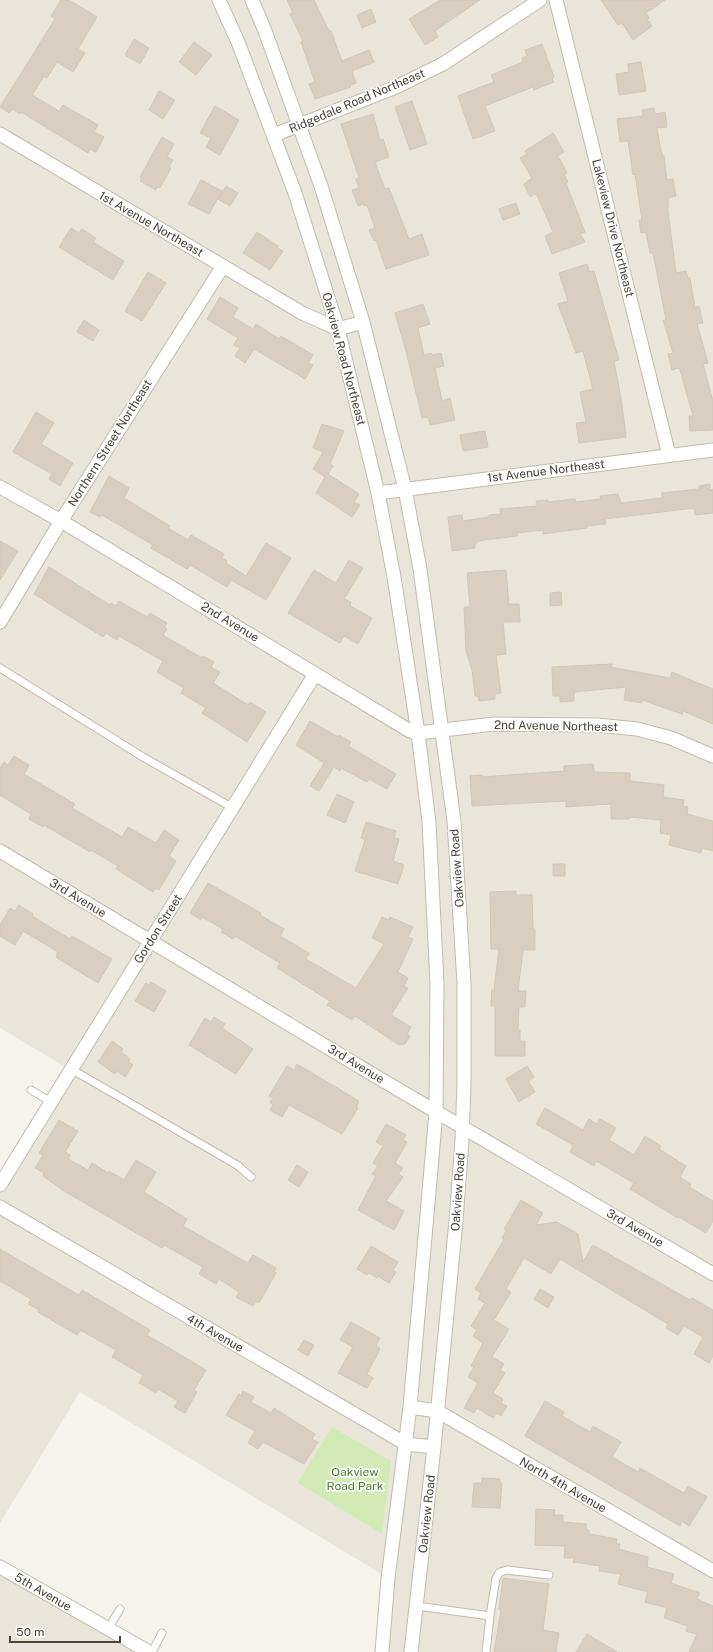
<svg xmlns="http://www.w3.org/2000/svg" width="713" height="1652" viewBox="0 0 713 1652" font-family="'Public Sans',sans-serif">
<style>
.residential{fill:#eae5da}
.green{fill:#d2eab5}
.building{fill:#d8cfc1;stroke:#d3c7b4}
.lines{fill:none;stroke-linecap:round;stroke-linejoin:round}
.lane-casing{stroke:#c2bbae;stroke-width:9}
.street-casing{stroke:#c2bbae;stroke-width:15}
.lane{stroke:#fff;stroke-width:7}
.street{stroke:#fff;stroke-width:13}
.labels{text-anchor:middle;stroke-width:3.5;stroke-linejoin:round;paint-order:stroke}
.street-label{font-size:12px;fill:#4b4439;stroke:#fff}
.park-label{font-size:12px;fill:#4a7f2a;stroke:#fff}
</style>
<rect width="100%" height="100%" fill="#f6f3ec"/>
<path class="residential" d="M0,0H713V1652H378L388,1578L80,1392L0,1523V1191L74,1072L0,1028Z
M0,1559L153,1652H0Z"/>
<path class="green" d="M332,1427L391,1461L382,1534L298,1483Z"/>
<path class="building" d="M61,0H69L97,17L78,49L85,53L73,72L57,62L47,78L44,76L32,95L59,111L63,105L98,125L94,132L104,137L96,152L90,149L88,153L21,112L20,114L12,109L9,113L0,107L55,19L51,16Z
M287,0H314L329,31H331L342,61L369,50L374,62L352,71L356,83L350,85L351,87L315,99L309,84L315,82L301,42L303,41L290,14L293,13Z
M440,0H480L435,31L438,37L425,45L409,19Z
M601,0H665L646,13L649,18L647,19L652,26L633,40L622,23L618,25Z
M371,9L376,22L362,28L357,15Z
M134,39L149,48L140,64L125,55Z
M194,42L212,55L196,75L179,62Z
M542,44L554,77L552,78L554,82L534,90L533,87L485,106L495,131L473,139L458,96L494,82L491,75L523,62L522,58L527,56L525,50Z
M641,62L646,91L619,95L616,74L629,72L628,64Z
M159,91L175,100L163,119L149,110Z
M412,101L427,144L410,150L395,107Z
M215,106L239,120L220,155L206,147L211,138L200,133Z
M654,108L655,114L665,112L667,127L657,128L661,151L663,156H664L667,180L673,179L676,196L668,198V211L676,273L686,271L688,278H690L695,307L699,306L703,323L697,324L708,363L703,364L713,401V430L690,431L689,416H693L680,370L678,368L672,370L668,354L673,353L663,320H666L653,253H650L646,232L641,233L639,220H642L635,174L633,175L628,141L620,142L617,119L643,116L642,110Z
M373,114L380,140L383,139L389,157L375,162L385,189L389,188L409,239L422,234L429,255L386,269L376,240L374,241L369,230L375,228L367,205L364,206V204L358,206L352,190L359,188L356,179L359,178L341,124Z
M553,133L564,152L558,156L567,173L564,174L568,182L566,183L585,232L580,234L585,242L552,254L545,236L553,232L537,195L535,194L530,197L524,184L532,178L520,158L527,154L525,151Z
M162,137L174,144L167,157L173,160L169,167L171,168L160,188L157,187L156,190L140,181L142,178L140,177Z
M201,180L222,191L209,214L188,204Z
M226,186L238,193L230,206L218,199Z
M516,203L520,214L503,220L499,209Z
M71,228L79,233L82,229L96,238L93,242L124,261L113,280L59,247Z
M257,232L278,246L277,248L283,251L270,270L243,253Z
M587,264L590,272L594,271L619,360L614,361L622,404L626,437L579,443L576,423L586,422L580,392L593,389L583,351L576,353L558,304L568,301L559,273Z
M148,272L166,283L142,321L125,311Z
M220,297L238,308L233,317L253,329L256,324L279,339L281,336L313,355L308,363L313,365L305,379L254,349L245,363L235,356L240,348L234,345L238,338L207,319Z
M423,304L430,324L418,328L424,355L431,353L432,355L441,353L444,366L435,368L442,401L450,398L455,420L430,425L428,417L422,418L406,351L395,313Z
M84,320L99,330L93,341L77,332Z
M36,412L54,423L41,444L73,463L60,486L49,479L52,474L13,452Z
M322,424L344,431L330,464L333,466L328,474L359,494L354,502L360,505L352,517L316,493L325,477L313,469L323,452L313,448Z
M485,431L488,447L463,451L460,435Z
M109,476L129,488L124,498L170,526L168,528L188,540L191,535L224,554L222,558L227,561L226,563L246,576L266,543L291,558L266,600L231,580L227,587L190,565L187,569L151,548L153,545L102,515L100,517L90,512Z
M710,484V490L713,489V513L695,515L694,508L605,519L606,524L586,526L587,528L543,534V530L517,533V536L477,541V543H475V548L452,551L448,517L462,515L463,521L489,517V515L501,514L500,509L537,506L536,501L548,500V502L575,499L576,502L601,499L600,496L618,494L621,503L662,498V493L699,489V486Z
M0,541L18,551L0,580Z
M349,560L363,568L344,599L351,602L350,606L372,618L358,644L344,636L340,643L288,613L314,570L336,583Z
M49,567L110,605L111,603L116,606L119,601L147,617L150,613L167,623L164,628L167,629L163,635L202,658L203,656L214,662L211,667L220,672L213,683L248,705L250,702L266,712L247,742L202,713L206,708L181,693L184,688L157,672L163,661L119,636L117,640L106,633L103,637L34,594Z
M506,570L509,604H519L520,622H503L506,654L496,655L501,693L495,694V699L479,701L478,696H475L472,670L466,651L464,607H470L467,573Z
M561,592L562,605L550,606V593Z
M613,664L610,667L670,678L672,672L713,689V724L683,711L682,714L642,700V703L624,700L626,687L574,692V701L560,702V696H553L552,667Z
M310,721L338,737L339,735L351,742L348,746L396,774L387,789L369,779L367,782L341,768L340,771L334,767L319,791L310,786L324,763L296,745Z
M14,756L29,765L24,774L75,804L72,808L122,837L128,827L156,843L164,830L179,840L169,856L176,861L159,890L156,888L153,892L116,869L118,866L91,850L90,852L44,825L43,827L29,819L31,814L0,795V768L4,762L8,765Z
M593,764L594,772L630,773V781L664,785L663,797L684,800L683,806L688,807L687,814L713,821V851L702,848L701,853L669,845L671,835L660,833L661,820L629,817V819H611V804L566,807V801L472,806L470,776L482,775V777L564,771V766Z
M337,794L354,802L345,823L327,815Z
M366,822L396,831L394,838L399,839L393,861L404,865L398,884L355,871L365,840L361,838Z
M553,864H565V876H553Z
M208,883L261,913L260,915L284,929L280,936L309,953L306,959L356,988L384,944L372,938L382,917L389,920L390,917L413,927L408,937L413,939L398,972L408,978L404,986L408,988L391,1015L411,1027L407,1034L410,1036L405,1044L399,1045L355,1016L352,1020L327,1005L330,1001L277,968L280,963L235,936L233,939L221,932L223,929L202,917L201,920L190,913Z
M516,891V895H532L533,929H535V950H523L518,991H526L525,1007H519L518,1030H520V1041H525V1056H495V1006H491L492,990H494L499,949H491L490,892Z
M19,905L33,914L32,916L70,939L72,936L112,959L98,983L57,958L56,956L58,952L23,931L15,945L0,936V925L10,908L15,911Z
M151,982L166,991L154,1012L135,1001L146,983L149,985Z
M214,1017L225,1024L222,1028L253,1049L236,1074L189,1045L205,1018L211,1022Z
M112,1041L123,1049L121,1052L130,1059L128,1062L133,1065L125,1077L117,1071L115,1074L98,1062Z
M297,1064L359,1101L356,1107L358,1108L342,1134L289,1105L282,1117L270,1110L273,1105L270,1102L273,1098L269,1096L287,1066L294,1070Z
M527,1066L534,1077L528,1081L535,1092L519,1102L506,1079Z
M545,1108L583,1130L589,1119L597,1124L600,1119L616,1128L609,1140L634,1155L645,1136L661,1146L659,1149L686,1166L680,1177L691,1184L689,1187L713,1201V1221L706,1233L679,1217L678,1218L630,1189L634,1183L596,1161L594,1166L570,1152L573,1145L536,1124Z
M59,1120L78,1131L65,1152L70,1155L68,1159L88,1170L92,1163L108,1173L109,1171L124,1180L136,1160L156,1172L144,1192L187,1219L183,1226L248,1263L253,1255L276,1268L274,1272L276,1273L259,1303L256,1301L253,1306L236,1297L239,1292L219,1279L216,1284L199,1274L203,1267L164,1245L162,1248L64,1191L43,1176L44,1173L35,1168L43,1155L39,1153Z
M386,1124L406,1135L403,1140L407,1142L395,1163L403,1168L398,1174L403,1177L386,1201L404,1211L394,1230L358,1210L376,1176L372,1174L378,1166L373,1163L383,1146L376,1142Z
M297,1165L308,1172L299,1187L288,1180Z
M521,1200L543,1213L536,1225L557,1222L578,1234L583,1262L593,1245L690,1300L692,1298L713,1310V1356L709,1363L694,1354L703,1337L684,1326L678,1335L666,1328L668,1324L560,1259L551,1274L524,1258L506,1289L511,1292L494,1320L509,1329L492,1357L504,1364L500,1370L505,1373L493,1393L503,1399L501,1403L507,1406L501,1416L496,1413L493,1418L477,1408L474,1413L464,1408L478,1383L468,1377L474,1367L471,1366L483,1343L473,1336L477,1330L471,1326L485,1303L478,1299L481,1293L475,1289L504,1239L502,1238L507,1230L504,1229Z
M371,1246L398,1262L393,1270L396,1272L389,1283L378,1276L377,1278L369,1273L367,1275L357,1269Z
M0,1249L79,1295L82,1290L150,1330L147,1335L206,1370L194,1390L197,1392L185,1413L174,1407L178,1401L158,1389L156,1393L139,1383L143,1375L112,1357L116,1350L82,1331H80L77,1335L38,1312L39,1310L28,1304L31,1299L0,1281Z
M540,1289L554,1297L548,1308L534,1299Z
M351,1322L380,1338L376,1346L380,1349L367,1374L373,1378L367,1388L338,1373L353,1347L340,1340Z
M304,1340L314,1345L308,1356L298,1350Z
M243,1391L254,1397L251,1402L271,1413L274,1408L315,1434L312,1439L318,1442L304,1464L263,1442L258,1449L248,1443L255,1431L226,1415L239,1394L241,1396Z
M545,1401L564,1412L562,1416L590,1432L593,1426L621,1442L612,1457L638,1472L640,1468L684,1493L688,1486L707,1497L689,1526L682,1521L680,1526L525,1436Z
M482,1478L500,1479V1483H502L500,1508L472,1507L474,1483H482Z
M536,1509L555,1510L554,1515H563V1522L586,1524V1529L589,1530V1534L617,1539L616,1544H620L619,1549L648,1557L647,1567L674,1574L671,1583L700,1593L697,1599L713,1606V1652H689L697,1634L686,1631L688,1626L664,1618L667,1608L645,1602L648,1592L618,1584L621,1574L599,1571L600,1566L573,1562L574,1558H564L565,1546L535,1545Z
M503,1578L549,1584L543,1630L559,1633L556,1652H494L501,1610L499,1609Z
M587,1634L617,1652H576Z"/>
<g class="lines">
<defs>
<path id="lane" d="M0,668L143,757L233,808
M71,1069L213,1151L237,1165L251,1177
M31,1090L51,1102
M417,1606L490,1616L486,1652
M490,1616L496,1578L500,1572L507,1570L549,1575
M108,1629L120,1609
M152,1652L162,1633"/>
<path id="street" d="M219,0L238,42L295,193L338,329L378,493L394,577L418,733L429,822L437,983L436,1112L410,1407L388,1578L382,1652
M252,0L265,31L321,186L363,322L405,489L420,569L454,821L464,983V1084L462,1140L456,1221L434,1447L411,1652
M556,0L669,455
M0,134L302,313L338,329L363,322
M274,135L396,87L443,64L540,0
M0,487L61,521L410,731L418,733L494,724L597,725L637,729L671,738L713,756
M378,493L713,450
M0,622L61,521L223,266
M0,851L382,1080L713,1274
M0,1185L315,674
M0,1207L406,1444L434,1447
M410,1407L437,1411L713,1571
M0,1567L149,1652"/>
</defs>
<use href="#lane" class="lane-casing"/>
<use href="#street" class="street-casing"/>
<use href="#lane" class="lane"/>
<use href="#street" class="street"/>
</g>
<g class="labels">
<g class="street-label">
<text transform="translate(357 101) rotate(-23)" y="4">Ridgedale Road Northeast</text>
<text transform="translate(151 224) rotate(30)" y="4">1st Avenue Northeast</text>
<text transform="translate(613 228) rotate(76)" y="4">Lakeview Drive Northeast</text>
<text transform="translate(344 359) rotate(75)" y="4">Oakview Road Northeast</text>
<text transform="translate(110 443) rotate(-58)" y="4">Northern Street Northeast</text>
<text transform="translate(546 471) rotate(-7)" y="4">1st Avenue Northeast</text>
<text transform="translate(230 622) rotate(31)" y="4">2nd Avenue</text>
<text transform="translate(556 726) rotate(1)" y="4">2nd Avenue Northeast</text>
<text transform="translate(457 868) rotate(-94)" y="4">Oakview Road</text>
<text transform="translate(78 898) rotate(31)" y="4">3rd Avenue</text>
<text transform="translate(158 929) rotate(-58)" y="4">Gordon Street</text>
<text transform="translate(356 1064) rotate(31)" y="4">3rd Avenue</text>
<text transform="translate(458 1192) rotate(-86)" y="4">Oakview Road</text>
<text transform="translate(635 1228) rotate(30)" y="4">3rd Avenue</text>
<text transform="translate(215 1333) rotate(30)" y="4">4th Avenue</text>
<text transform="translate(563 1485) rotate(30)" y="4">North 4th Avenue</text>
<text transform="translate(427 1514) rotate(-84)" y="4">Oakview Road</text>
<text transform="translate(43 1592) rotate(30)" y="4">5th Avenue</text>
</g>
<g class="park-label">
<text x="355" y="1476">Oakview<tspan x="355" dy="14">Road Park</tspan></text>
</g>
</g>
<path d="M10 1636v6h110v-6" fill="none" stroke="#4b4439" stroke-width="2"/>
<text x="16" y="1636" font-size="12" fill="#4b4439" stroke="#ffffff" stroke-width="3" paint-order="stroke">50 m</text>
</svg>
